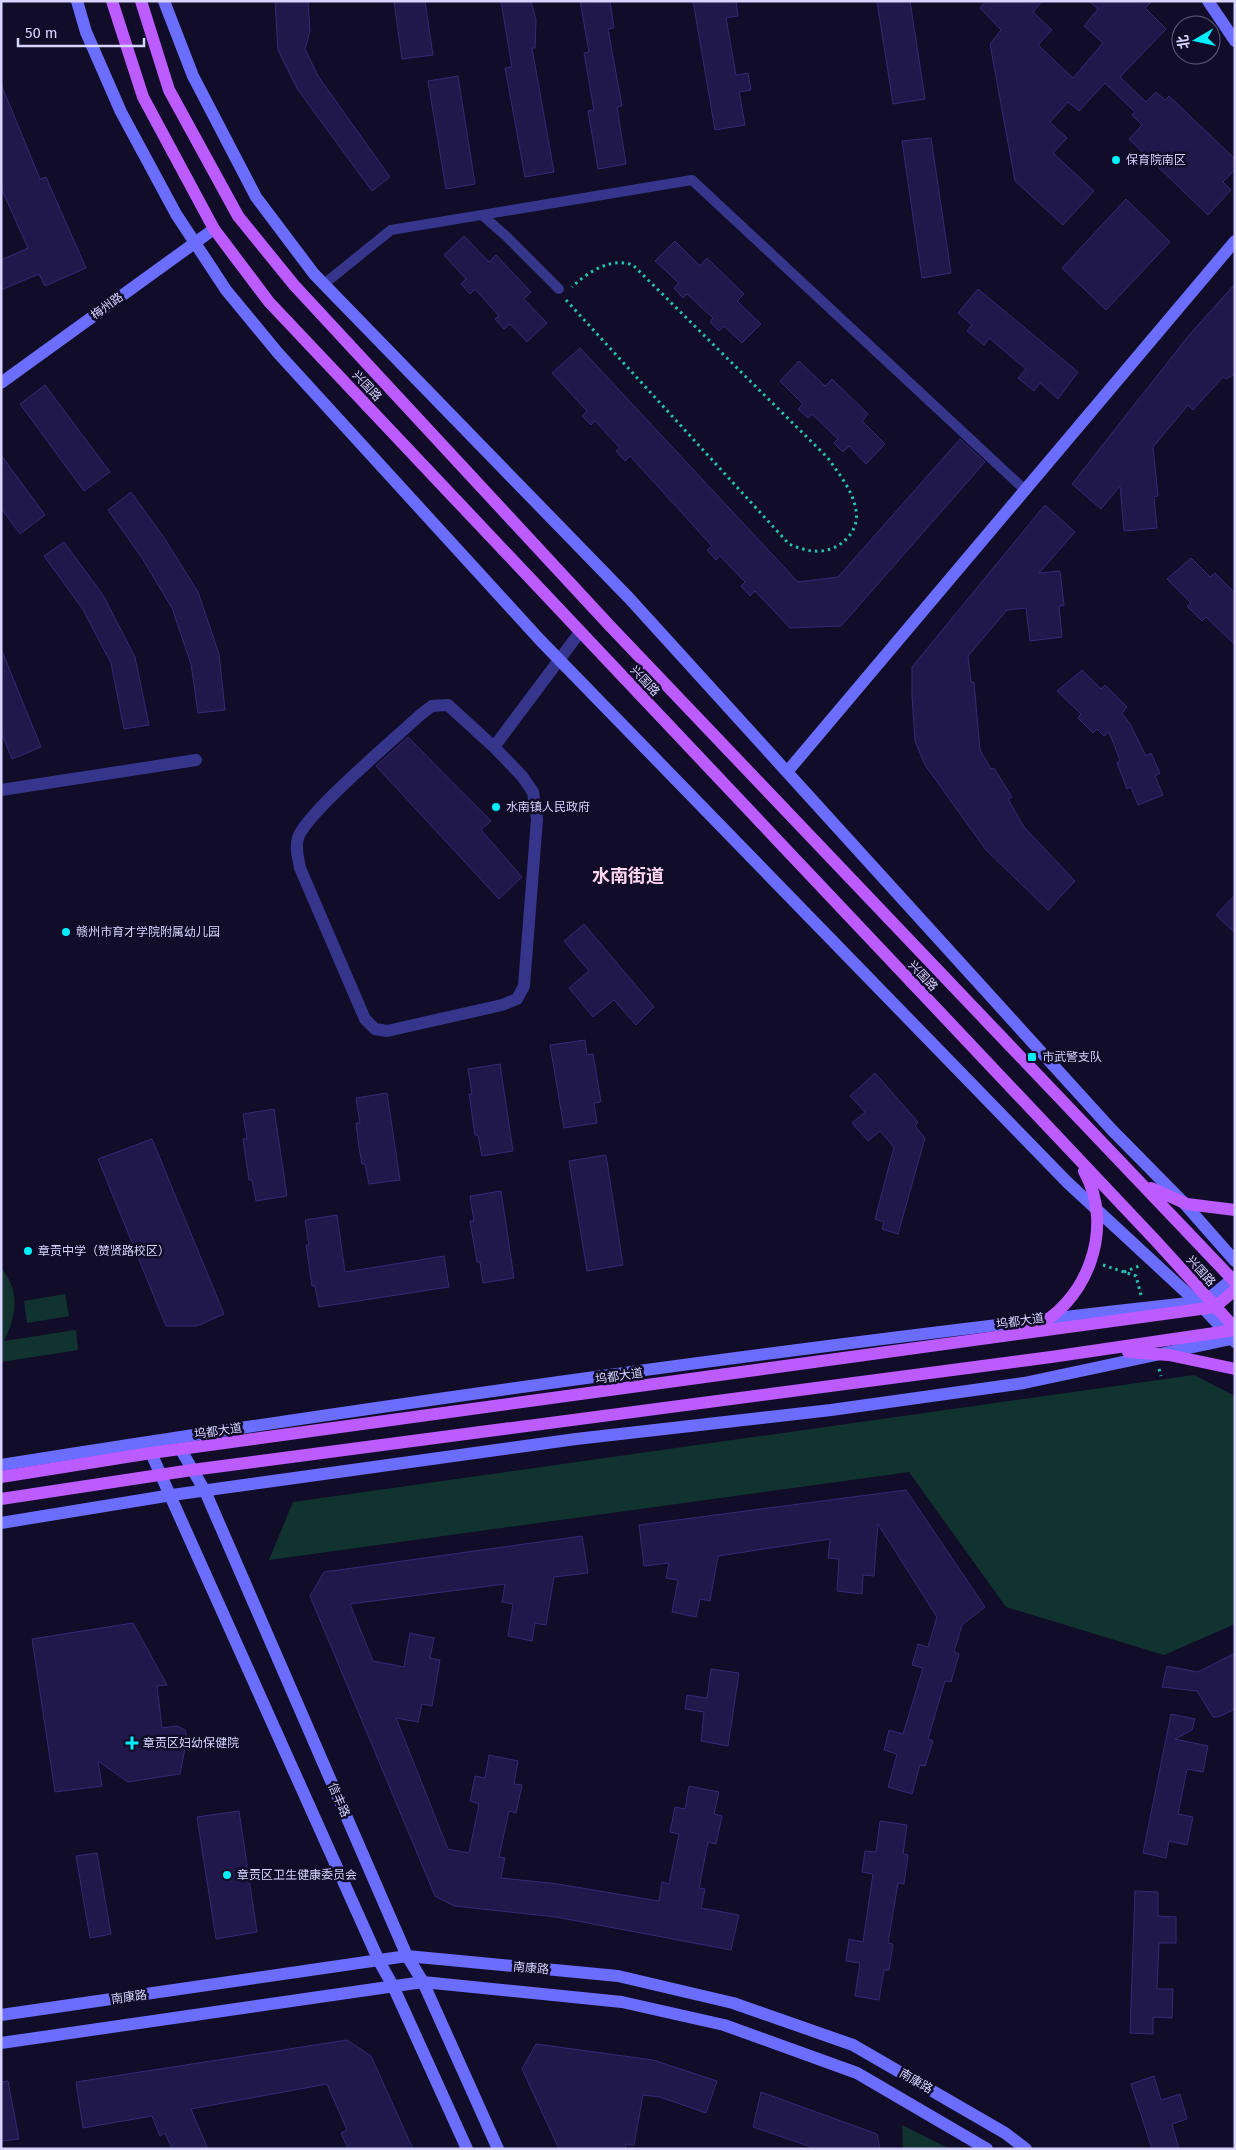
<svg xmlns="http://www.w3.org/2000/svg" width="1236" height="2150" viewBox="0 0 1236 2150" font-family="'Fira Sans','Noto Sans SC',sans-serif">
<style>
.green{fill:#103330}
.building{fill:#20184b;stroke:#352878}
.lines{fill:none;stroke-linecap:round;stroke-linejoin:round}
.path{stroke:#25c2b3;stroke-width:3;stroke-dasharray:2.5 4;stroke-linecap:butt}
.lane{stroke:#35358b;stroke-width:10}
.street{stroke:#35358b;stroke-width:12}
.secondary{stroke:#6b6dff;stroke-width:12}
.primary{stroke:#bc5bff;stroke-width:12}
.poi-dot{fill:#00efff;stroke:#110d28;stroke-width:2}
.labels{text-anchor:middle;stroke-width:5;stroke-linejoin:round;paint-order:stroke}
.poi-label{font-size:12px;fill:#d8d4ff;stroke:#110d28;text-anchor:start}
.street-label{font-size:12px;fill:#d8d4ff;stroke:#110d28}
.district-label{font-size:18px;font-weight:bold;fill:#ffd6f2;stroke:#110d28}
</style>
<rect width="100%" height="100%" fill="#110d28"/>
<path class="green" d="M1,1268C21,1291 16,1317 4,1341L76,1330L78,1350L1,1362Z
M65,1294L69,1316L27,1323L24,1301Z
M1194,1375L1235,1396V1624L1164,1655L1006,1607L909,1472L269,1560L293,1502Z
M902,2125L950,2149H903Z"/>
<path class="building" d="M275,1H308L310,31L305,49L318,76L390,177L372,191L298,90L278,50Z
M394,1H425L433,55L402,59Z
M501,1H531L536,20L535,48H532L554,172L525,177L505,68L512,67Z
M580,1H610L614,28L608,29L622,106L617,107L626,164L598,169L588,111L594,110L584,53L589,52Z
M693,1H736L738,16L726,18L736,75L748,73L751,90L739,92L745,125L715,130Z
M877,1H910L925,99L893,104Z
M986,1H1042L1033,12L1052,30L1038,45L1073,78L1103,43L1084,26L1098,9L1089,1H1152L1145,8L1166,29L1120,77L1146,102L1156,92L1165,100L1169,96L1235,159V169L1223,182L1231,190L1208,215L1129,139L1142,125L1132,115L1135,112L1105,83L1079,111L1068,102L1050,122L1067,138L1053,153L1094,191L1063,225L1015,181L990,44L1001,30L980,8Z
M458,76L475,184L446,189L428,81Z
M1,84L40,179L46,177L86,268L45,286L39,274L1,290V260L28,248L1,188Z
M931,138L951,273L922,278L902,141Z
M1126,199L1170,242L1106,310L1062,268Z
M464,236L489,262L496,255L531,292L524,299L547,323L527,342L510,324L504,329L495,319L499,316L475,289L470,294L461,284L466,279L444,255Z
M675,241L700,266L707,258L744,294L737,301L761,324L742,343L724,326L719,331L710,322L713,318L687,294L683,298L674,288L679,283L655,261Z
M1235,284V374L1226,379L1223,377L1193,410L1188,405L1153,447L1158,496L1154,497L1157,528L1124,531L1120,486L1101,509L1072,484L1190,334Z
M978,289L1078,372L1058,399L1040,383L1034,391L1018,378L1026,369L989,338L984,345L967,331L972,325L958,313Z
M580,348L798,582L838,577L960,439L985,462L841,626L790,628L755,591L750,596L741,586L745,582L720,556L716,560L707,550L712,546L630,456L625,461L616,451L620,448L595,421L591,425L582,416L587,411L552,373Z
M799,361L825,386L832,379L868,414L862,421L885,444L866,464L849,446L843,452L834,443L838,439L812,414L808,418L798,409L803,404L780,381Z
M45,385L110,472L84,491L20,404Z
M1,455L45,515L20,534L1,508Z
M131,492L165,539L198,592L219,654L225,710L198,713L191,664L172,608L142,558L108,510Z
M1045,505L1075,532L1039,573L1060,571L1064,605L1059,606L1062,637L1030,641L1026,608L1007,610L968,656L971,682H974L980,750L991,769L994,768L1012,797L1008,799L1024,827L1075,881L1048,910L986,850L925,765L915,741L912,695V667Z
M64,542L103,595L135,657L149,725L124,729L111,663L82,608L44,556Z
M1191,558L1210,577L1215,573L1235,593V645L1206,617L1202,621L1187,606L1191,603L1167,579Z
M2,651L41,747L12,759L1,732Z
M1082,670L1101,689L1105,685L1127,707L1122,713L1130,724L1146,756L1151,753L1160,773L1155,776L1163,795L1138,805L1131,787L1127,789L1117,763L1120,760L1109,732L1104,736L1097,729L1093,733L1078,718L1081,714L1057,691Z
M408,737L491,821L481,830L522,877L499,899L376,766Z
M1235,895V933L1216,915Z
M584,924L654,1007L636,1025L614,1000L593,1017L569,988L589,971L564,941Z
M585,1040L587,1055L593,1054L601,1102L594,1103L597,1123L564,1128L550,1045Z
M500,1064L513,1151L482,1156L478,1135H475L469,1094H472L468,1069Z
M875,1073L918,1122L915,1126L925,1138L898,1234L882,1229L884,1222L875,1219L894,1147L880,1131L868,1141L852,1123L865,1112L850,1096Z
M387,1093L400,1180L369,1184L365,1164H362L359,1147L356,1123H360L356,1098Z
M274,1109L287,1196L256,1201L252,1180H249L243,1139H247L243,1114Z
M152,1139L224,1314L197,1326H166L98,1159Z
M606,1155L623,1265L587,1271L569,1161Z
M501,1191L514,1278L483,1283L480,1262H477L470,1221H474L470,1196Z
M337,1215L345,1272L444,1256L449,1287L319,1307L315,1286H312L306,1245H309L305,1220Z
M906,1490L985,1607L962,1625L954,1652L959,1654L951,1682L945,1681L928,1739L933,1741L925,1766L920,1765L912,1794L888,1787L897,1754L884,1750L889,1730L903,1734L923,1668L912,1665L918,1644L928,1647L937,1617L878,1524L874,1576L863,1575L862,1594L837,1591L839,1559L828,1558L830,1539L718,1556L710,1601L700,1599L696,1617L672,1612L678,1580L666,1578L669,1563L644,1566L639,1525Z
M582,1536L588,1573L554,1577L546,1625L535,1623L532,1641L508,1636L513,1604L502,1602L505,1584L350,1604L373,1661L404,1667L410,1633L434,1638L430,1658L440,1660L432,1706L422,1704L418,1722L396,1718L448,1849L469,1853L479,1804L470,1801L475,1776L485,1778L489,1755L518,1761L514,1784L522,1785L516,1813L509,1811L499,1857L505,1858L501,1878L558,1884L659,1901L662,1882L669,1884L679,1834L670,1832L675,1807L685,1809L689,1786L719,1792L714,1814L722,1816L716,1844L708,1842L699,1888L705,1889L701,1908L739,1915L731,1950L556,1917L454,1906L435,1896L310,1596L324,1572Z
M133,1623L167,1685L157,1686L162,1728L177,1726L185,1730L187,1738L180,1774L128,1782L98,1761L102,1786L55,1792L32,1639Z
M1235,1653V1709L1218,1717H1213L1197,1691L1162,1687L1167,1666L1198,1672Z
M711,1669L739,1673L728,1746L701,1741L704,1712L685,1709L687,1695L707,1698Z
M1171,1714L1195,1719L1192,1730L1175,1739L1208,1746L1203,1772L1187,1769L1178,1814L1193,1817L1187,1845L1169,1841L1166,1858L1143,1853Z
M239,1811L257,1932L216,1939L197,1817Z
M880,1821L907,1825L903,1854L908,1855L904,1884L898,1883L888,1943L893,1944L889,1970H884L879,2000L855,1996L860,1963L846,1961L849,1939L863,1942L873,1874L862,1872L865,1851L876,1852Z
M97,1853L111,1934L90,1938L76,1856Z
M1135,1891L1158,1892V1916L1176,1917V1943H1159L1157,1989H1173L1172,2018L1153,2017V2034L1130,2033Z
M347,2040L371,2056L413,2149H348L341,2133L347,2130L327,2084L191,2109L208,2149H172L165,2133L160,2136L152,2116L83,2128L76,2082Z
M536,2044L653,2060L717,2081L706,2113L660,2097L643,2095L634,2145L626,2144L625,2149H559L522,2069Z
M1154,2076L1161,2100L1180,2094L1187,2119L1172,2124L1179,2149H1152L1131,2084Z
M8,2081L19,2139L1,2141V2082Z
M761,2092L877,2134L880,2149H817L753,2127Z"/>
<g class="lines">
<path class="path" d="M566,300L789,544C799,548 809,552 820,551C841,550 860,531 856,510C853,491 839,474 828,458L633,265C610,257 588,272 572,287
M1103,1265L1136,1276L1141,1295
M1124,1272L1139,1266
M1159,1369L1161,1376"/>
<path class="lane" d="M482,215L506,236L559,289
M324,284L391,230L692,180L1025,490"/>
<path class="street" d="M494,747L522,776L533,792L537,819L524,986L517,999L502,1005L387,1031L375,1029L365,1019L300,868C298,857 295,848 298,838C305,814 397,737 420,715L432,706L448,705L494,747L580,632
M1,790L196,760"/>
<path class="secondary" d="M77,1L86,32L121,112L176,214L226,290L278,353L540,640L1068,1183L1203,1308L1235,1342
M164,1L193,76L256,197L314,274L629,598L1112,1130L1183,1202L1235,1261
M1208,1L1235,41
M1,383L214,229
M787,772L1235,241
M181,1450L205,1491L407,1956L423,1982L498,2149
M151,1453L379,1961L393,1986L467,2149
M1,1465C399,1402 797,1346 1197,1302L1208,1299L1235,1277
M1,1523L172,1495L576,1439L831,1410L1024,1383L1235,1338
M1,2015L407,1956L618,1976L733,2003L853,2045L1005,2133L1026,2149
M1,2043L423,1982L622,2002L724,2025L857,2073L987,2149"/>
<path class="primary" d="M112,1L143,97L214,229L269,302L1156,1241L1235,1328
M141,1L169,90L238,216L294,285L610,626L1235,1282
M1151,1188L1187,1204L1235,1210
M1028,1331C1087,1305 1116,1228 1084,1171
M1128,1352L1169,1355L1235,1369
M1,1477L151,1453L1215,1307L1235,1290
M1,1499L192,1470L1051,1357L1235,1330"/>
</g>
<g class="poi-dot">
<circle cx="1116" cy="160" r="5"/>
<circle cx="496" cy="807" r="5"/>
<circle cx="66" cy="932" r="5"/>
<rect x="1027" y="1052" width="10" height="10" rx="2.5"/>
<circle cx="28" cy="1251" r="5"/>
<path d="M129.5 1735.5h5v5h5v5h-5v5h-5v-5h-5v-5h5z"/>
<circle cx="227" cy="1875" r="5"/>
</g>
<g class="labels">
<g class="poi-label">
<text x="1126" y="164">保育院南区</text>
<text x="506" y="811">水南镇人民政府</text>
<text x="76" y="936">赣州市育才学院附属幼儿园</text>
<text x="1042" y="1061">市武警支队</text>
<text x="38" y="1255">章贡中学（赞贤路校区）</text>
<text x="143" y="1747">章贡区妇幼保健院</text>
<text x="237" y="1879">章贡区卫生健康委员会</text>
</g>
<g class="street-label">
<text transform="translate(107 306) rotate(-36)" y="4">梅州路</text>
<text transform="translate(367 386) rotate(47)" y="4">兴国路</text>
<text transform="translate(645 681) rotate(47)" y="4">兴国路</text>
<text transform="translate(923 976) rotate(47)" y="4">兴国路</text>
<text transform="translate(1201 1271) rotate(48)" y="4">兴国路</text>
<text transform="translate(1020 1321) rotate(-8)" y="4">坞都大道</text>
<text transform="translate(619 1376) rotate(-8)" y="4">坞都大道</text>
<text transform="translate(218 1431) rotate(-8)" y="4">坞都大道</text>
<text transform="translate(339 1800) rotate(67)" y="4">信丰路</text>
<text transform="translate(531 1968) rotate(5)" y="4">南康路</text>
<text transform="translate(129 1997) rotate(-8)" y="4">南康路</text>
<text transform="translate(916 2081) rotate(30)" y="4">南康路</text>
</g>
<g class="district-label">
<text x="628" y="882">水南街道</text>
</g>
</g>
<rect width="1236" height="2150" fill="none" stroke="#d8d4ff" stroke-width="5"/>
<g transform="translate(1196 40) rotate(261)"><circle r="24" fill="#110d28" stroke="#615d7e"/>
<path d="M0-4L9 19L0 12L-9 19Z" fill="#00efff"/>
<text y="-8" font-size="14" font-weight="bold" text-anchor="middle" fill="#d8d4ff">北</text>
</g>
<path d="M18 38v8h126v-8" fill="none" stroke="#d8d4ff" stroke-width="2.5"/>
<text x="25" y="38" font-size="15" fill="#d8d4ff" stroke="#110d28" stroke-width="4" paint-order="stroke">50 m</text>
</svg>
